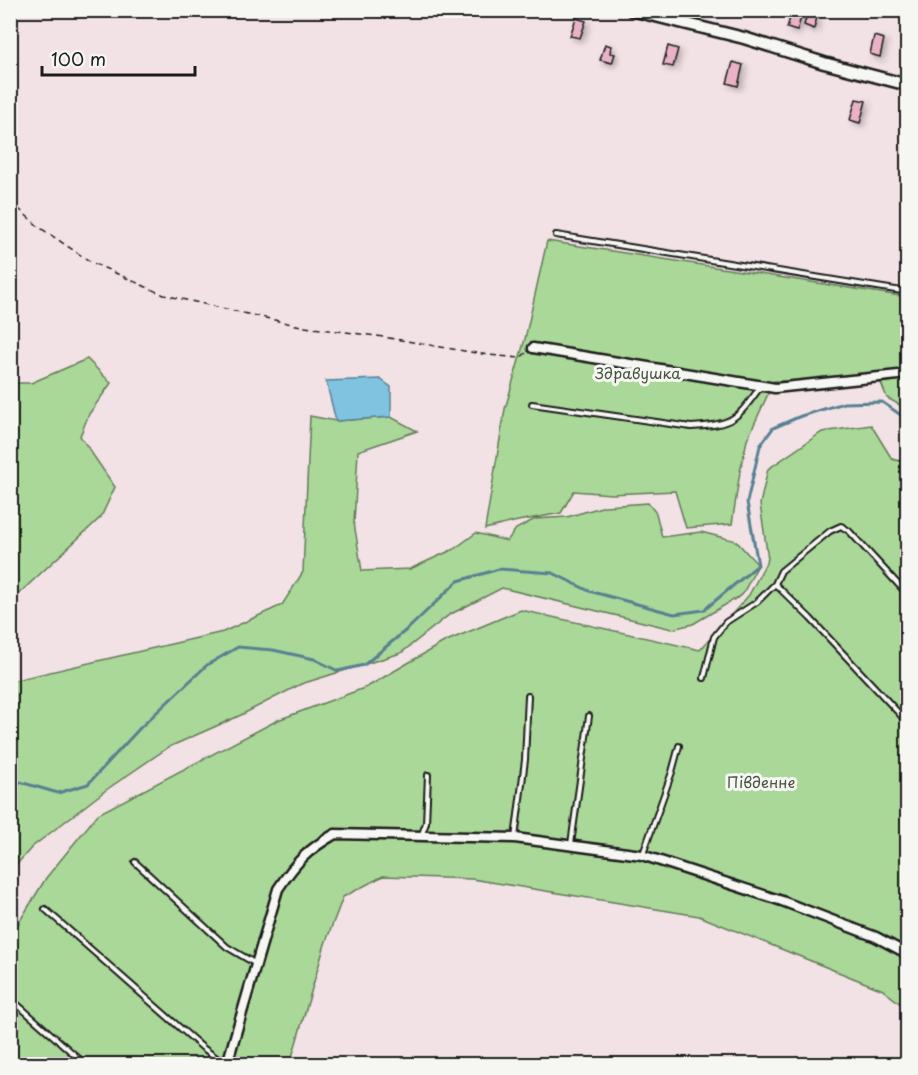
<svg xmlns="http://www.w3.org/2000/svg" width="918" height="1075" viewBox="0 0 918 1075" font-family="'Playpen Sans',sans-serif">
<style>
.green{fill:#aad898;stroke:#637a5a;stroke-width:1.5}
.water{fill:#80c3e1;stroke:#588092;stroke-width:1.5}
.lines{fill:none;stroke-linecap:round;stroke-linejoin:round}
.stream{stroke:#588092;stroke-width:3}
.building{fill:#eab2c7;stroke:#1c1c1c;stroke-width:1.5;filter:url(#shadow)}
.service-casing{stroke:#1c1c1c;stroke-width:8}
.minor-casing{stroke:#1c1c1c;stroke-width:13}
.tertiary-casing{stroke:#1c1c1c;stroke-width:15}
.path{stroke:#1c1c1c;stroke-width:1.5;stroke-dasharray:6 4.5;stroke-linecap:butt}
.service{stroke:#f6f6f2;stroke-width:4}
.minor{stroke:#f6f6f2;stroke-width:8}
.tertiary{stroke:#f6f6f2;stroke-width:10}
.labels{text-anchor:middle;stroke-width:6;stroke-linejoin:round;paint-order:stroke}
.park-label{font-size:15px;fill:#475441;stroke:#f6f6f2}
</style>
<defs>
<filter id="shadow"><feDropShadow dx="3" dy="3" stdDeviation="3" flood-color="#0004"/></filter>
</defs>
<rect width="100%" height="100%" fill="#f2e2e5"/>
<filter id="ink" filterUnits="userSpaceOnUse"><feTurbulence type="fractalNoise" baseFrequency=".0167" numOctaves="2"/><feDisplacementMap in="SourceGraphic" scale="12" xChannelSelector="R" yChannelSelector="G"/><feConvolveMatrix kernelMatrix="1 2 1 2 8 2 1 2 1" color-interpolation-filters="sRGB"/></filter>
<g filter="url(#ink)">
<path class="green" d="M547,241L907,297V370L814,381H774L747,440L740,472L732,524L686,528L675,491L611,494L574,491L561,513L518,521L485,529L505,409L525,339Z
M87,359L111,383L89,414L80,436L115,487L101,517L11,601V383H31Z
M907,379H908L907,409L887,398L881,383Z
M310,416L336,421L391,417L417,431L358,451L354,523L362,571L410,569L454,549L476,533L507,541L516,529L535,519L567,517L605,506L648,503L656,513L662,537L701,532L736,541L758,565L742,595L693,624L672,629L502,588L449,615L401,653L301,684L239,716L169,747L106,790L32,847L11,871V681L223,632L282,605L303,572Z
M871,425L892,459L907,463V1009L883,990L699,916L472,879L383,876L343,897L325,944L290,1064H11L10,937L46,878L98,814L278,720L367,687L444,642L521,610L700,650L749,595L768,559L760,504L768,469L822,432Z"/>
<path class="water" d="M380,379L391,387V417L336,421L326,381Z"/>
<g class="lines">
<path class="stream" d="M10,782H20L58,793L88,784L140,728L207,665L238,647L273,650L314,659L338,671L364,665L411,626L458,581L499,569L553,573L589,591L674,614L704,610L758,565L747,502L760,446L773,428L801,416L844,403L882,402L908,420"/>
</g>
<path class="building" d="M792,11L802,14L797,31L787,28Z
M807,14L817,17L814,29L804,25Z
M576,18L586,21L580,38L570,36Z
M874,36L884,39L880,57L870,54Z
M605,44L611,46L610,53L615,54L612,63L600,60Z
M668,46L678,49L673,67L663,65Z
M733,62L743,65L738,86L727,83Z
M856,99L866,101L860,123L850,120Z"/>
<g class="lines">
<defs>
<path id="service" d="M556,235L908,292
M532,404L691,427C734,425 737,419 761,386
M775,584L810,618L908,723
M704,678L714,637L726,622L757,602L775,584L781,571L830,531L841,526L849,531L908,595
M422,834L426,823L428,775
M515,838L525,760L528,696
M571,844L589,716
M643,854L672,772L679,746
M135,862L227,947L256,964
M45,909L203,1048L225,1064
M10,998L85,1064"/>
<path id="minor" d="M533,348L775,388L908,374
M227,1064L278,889C296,862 307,850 335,834L515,838L642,855L782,901L876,937L908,954"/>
<path id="tertiary" d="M631,10L744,38L824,63L908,85"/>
</defs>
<use href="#service" class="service-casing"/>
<use href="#minor" class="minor-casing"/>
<use href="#tertiary" class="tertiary-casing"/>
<path class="path" d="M10,201L39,227L91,262L164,295L305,327L377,336L488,355L520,358L526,353"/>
<use href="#service" class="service"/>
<use href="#minor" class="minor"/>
<use href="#tertiary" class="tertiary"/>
</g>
</g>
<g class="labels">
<g class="park-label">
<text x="638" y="379">Здравушка</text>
<text x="761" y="788">Південне</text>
</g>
</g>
<rect width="918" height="1075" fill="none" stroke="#f6f6f2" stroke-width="36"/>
<rect x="18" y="18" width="882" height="1039" fill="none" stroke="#1c1c1c" stroke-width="2" filter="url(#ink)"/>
<path d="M42 66v9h153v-9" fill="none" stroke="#1c1c1c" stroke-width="3"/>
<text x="51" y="66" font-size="18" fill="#1c1c1c" stroke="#f6f6f2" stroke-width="4.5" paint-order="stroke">100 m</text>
</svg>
